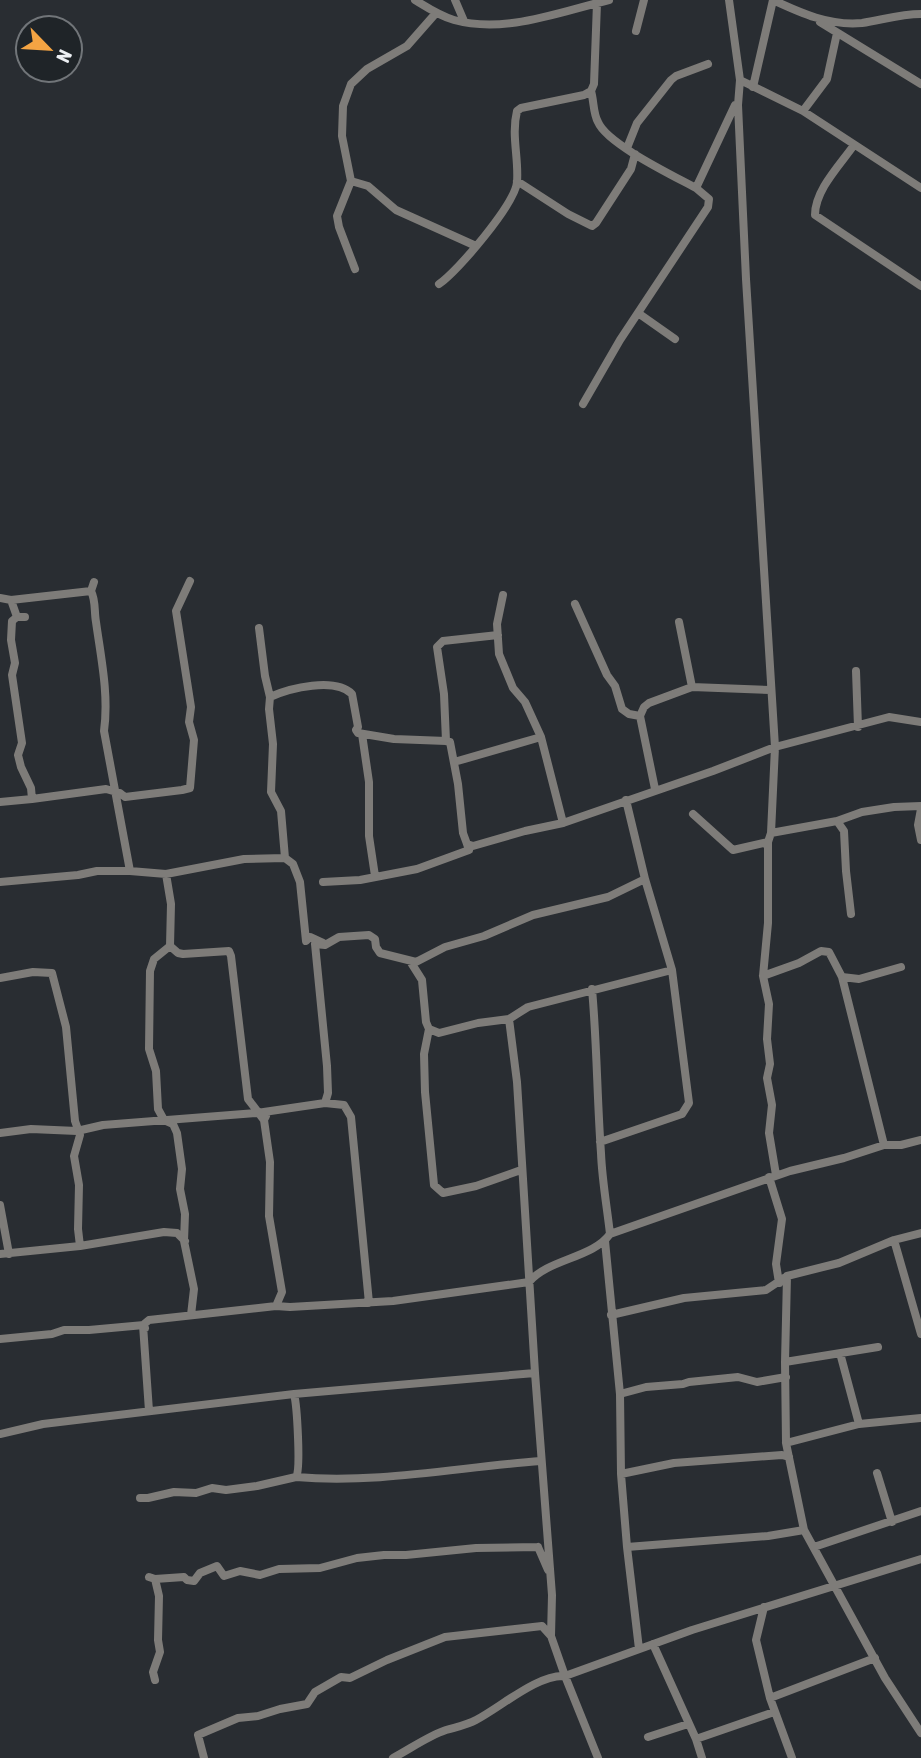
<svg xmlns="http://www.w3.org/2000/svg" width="921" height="1758" viewBox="0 0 921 1758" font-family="'Asap Condensed',sans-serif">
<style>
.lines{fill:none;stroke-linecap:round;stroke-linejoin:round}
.minor{stroke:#7e7c79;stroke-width:8}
</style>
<rect width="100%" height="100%" fill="#292d32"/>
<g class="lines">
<path class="minor" d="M415,0C428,8 440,16 454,20C505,34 559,12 609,0
M455,0L464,21
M729,0L740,80L803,111L827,79L837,33
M773,0C801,13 829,26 862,23C882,20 900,14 921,14
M820,22L921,84
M636,31L644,0
M753,87L773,0
M591,91C594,101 593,113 598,122C607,144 674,176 696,188
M738,105L740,80
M803,111L921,188
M854,145C840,165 815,190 815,215L921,286
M627,148L637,123L671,80L676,76L708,64
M351,181L368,186L396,210L476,246
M517,181L568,214L592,226L596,223L631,169L635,154
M355,269L339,227L337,216L351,181L342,136L343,106L351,84L367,69L407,46L436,13
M439,284C458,271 515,204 517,182C519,159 511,135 517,111L521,108L584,95L591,91L594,84L597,3
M638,313L675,339
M583,404L620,340L708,207L709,199L696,188L735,105H738L746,279L775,747L771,833
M94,582L91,591C96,601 94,611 96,622C101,658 109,695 104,731L130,871
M503,595L497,624L499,654L513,688L525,702L541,737L563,823
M0,598L11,600L17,617
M11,600L91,591
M575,604L607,675L615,686L622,709L629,714L640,716
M25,617H17L12,621L11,640L15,663L12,675L22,743L18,755L21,767L31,788L32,799L106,789L120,793L125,797L182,790L190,788L194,740L189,722L191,707L176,611L190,581
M679,622L692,687
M259,628L265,676L270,697L269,709L273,744L271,792L281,811L285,858
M498,635L443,641L437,647L444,694L446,741L450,742L458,784L463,833L467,844L473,846L525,831L563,823L713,771L775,747L889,717L921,722
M856,671L858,727
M270,697C290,688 335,677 352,694L358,727L356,730L358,733L394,739L446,741
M362,734L369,782V836L375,876
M454,762L541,737
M655,789L640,716L644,707L649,703L692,687L770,690
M626,800L645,879
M0,802L32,799
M921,809L918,825L921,840
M693,814L733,850L768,842
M837,821L844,831L846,871L851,914
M166,874L171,904L170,946L178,953L183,954L229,951L231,956L248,1099L264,1120
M0,882L78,875L97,871H130L166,874L244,859L285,858L293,864L300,882L306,941L310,937L323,943
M323,882L360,880L417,869L469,850L467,844
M170,946L154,959L150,971L149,1049L156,1071L158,1109L164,1120L173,1124L177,1133L182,1169L180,1189L185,1214L184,1241L194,1289L191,1315
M410,961L422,980L426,1022L429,1029L439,1033L478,1023L509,1019L528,1007L672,970
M763,976L799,963L821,951L829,952L842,977L859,979L901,967
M842,977L884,1145
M0,978L33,972L52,973L66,1027L75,1121L80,1135L74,1156L79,1185L78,1229L80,1246
M592,989C597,1044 597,1098 601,1153C602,1180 607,1207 610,1234
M509,1019L517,1082L535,1373
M429,1029L424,1054L425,1092L434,1185L443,1193L476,1186L521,1170
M325,1103L328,1093L327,1066L315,944L325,945L339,937L369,935L375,939L376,947L380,953L416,962L445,947L484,936L533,915L608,897L645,879L672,970L689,1103L682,1114L600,1142
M266,1116L264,1120L270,1162L269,1216L282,1292L276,1306
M0,1133L31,1129L77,1131L103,1125L257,1113L325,1103L344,1105L351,1117L369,1303
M776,1175L769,1133L772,1105L767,1078L770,1064L767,1039L769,1004L763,976L768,923V842L771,833L837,821L862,812L894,807L921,806
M769,1177L782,1219L776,1264L779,1283
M0,1205L9,1254
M894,1240L921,1334
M605,1241L620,1394L621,1474L627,1547L639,1649
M0,1254L80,1246L164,1232L177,1233L185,1241
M787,1276L785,1362L786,1443L804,1530L885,1678L921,1733
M611,1315L684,1298L766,1290L787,1276L839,1263L894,1240L921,1233
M0,1339L52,1334L64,1330H89L144,1325L145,1328
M840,1353L859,1424L921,1418
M785,1362L878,1347
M620,1394L646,1387L683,1384L689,1382L738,1377L757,1382L786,1377
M149,1411L143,1325L149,1320L276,1306L290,1307L393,1301L529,1282C548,1259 593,1258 610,1234L790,1171L844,1158L884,1145H901L921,1140
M0,1434L43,1424L294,1394L535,1373L552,1595L551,1636L565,1676L692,1630L921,1559
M786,1443L859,1424
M877,1473L892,1522
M621,1474L674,1463L782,1455L789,1457
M296,1477C378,1484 459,1467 541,1461
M140,1498H148L174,1492L196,1493L212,1488L226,1490L257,1486L296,1477C301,1470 297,1405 294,1394
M538,1547L548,1570
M627,1547L768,1536L804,1530
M814,1547L921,1511
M149,1577L155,1579L184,1577L187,1580L194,1581L200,1573L217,1566L224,1576L240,1571L260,1575L279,1569L320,1568L357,1558L384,1555H406L476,1548L538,1547
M764,1607L756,1640L770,1698L792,1758
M653,1644L696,1739L702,1758
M155,1680L153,1672L160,1652L158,1640L159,1596L155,1579
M770,1698L875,1658
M648,1737L688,1724
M696,1739L774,1712
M204,1758L198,1735L238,1718L258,1716L280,1709L307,1704L315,1692L341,1677L350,1678L387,1660L445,1637L542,1626L551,1636
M393,1758C410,1749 428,1736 446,1730C456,1727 467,1725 476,1720C501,1707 538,1674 565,1676L598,1758"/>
</g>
<g transform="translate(49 49) rotate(115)"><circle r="33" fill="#1f2428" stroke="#717579" stroke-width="2"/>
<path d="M0-5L12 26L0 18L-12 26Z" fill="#f4a443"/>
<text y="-10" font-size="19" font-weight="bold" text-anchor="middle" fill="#eceff3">N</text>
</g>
</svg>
